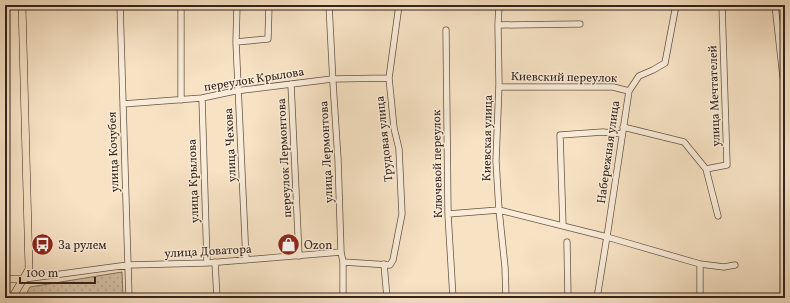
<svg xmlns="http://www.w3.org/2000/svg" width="790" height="303" viewBox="0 0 790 303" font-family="Vollkorn,serif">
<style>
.green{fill:url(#green-dots);stroke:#857361}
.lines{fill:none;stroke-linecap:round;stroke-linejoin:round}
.minor-casing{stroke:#655445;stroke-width:7}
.major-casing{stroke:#34241b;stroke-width:8}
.minor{stroke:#faecd9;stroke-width:5.5}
.major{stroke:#f7e2c4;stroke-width:7}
.labels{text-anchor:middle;stroke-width:3;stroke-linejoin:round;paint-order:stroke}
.street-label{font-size:12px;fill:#34241b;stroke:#faecd9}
.poi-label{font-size:12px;fill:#34241b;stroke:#faecd9;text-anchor:start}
</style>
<defs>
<pattern id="green-dots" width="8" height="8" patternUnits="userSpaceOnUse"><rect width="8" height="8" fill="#d6c2a7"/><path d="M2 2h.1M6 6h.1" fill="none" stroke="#b8a78f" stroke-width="1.8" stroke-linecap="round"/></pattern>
</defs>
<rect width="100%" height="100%" fill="#f7e2c4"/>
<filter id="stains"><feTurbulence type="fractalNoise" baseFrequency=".005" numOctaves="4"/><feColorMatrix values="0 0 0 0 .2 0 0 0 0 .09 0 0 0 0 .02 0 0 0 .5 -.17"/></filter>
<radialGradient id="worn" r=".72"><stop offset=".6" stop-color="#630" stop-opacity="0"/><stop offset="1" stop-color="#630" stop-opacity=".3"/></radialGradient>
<path class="green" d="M122,272L123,298H24L30,287Z"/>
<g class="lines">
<defs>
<path id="minor" d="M120,5L129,298
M181,5V100
M237,5L236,42L246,260
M329,5L333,83L338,159L341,252L343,262V298
M499,5L498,25L499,84L496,161L499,210L505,267L506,298
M775,5L785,95
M498,25L580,24
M446,30L448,214L453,298
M236,42L268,39L269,5
M291,84L299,256
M499,87H613L629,91
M202,98L207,263
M123,104L202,98L235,91L332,79L389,78
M623,127L684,142L706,169L718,216
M706,169L727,165L722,5
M448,214L499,210L607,237L700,264L724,267L735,265
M563,226L560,135L603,132L622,134
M567,242L568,298
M215,262L217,298
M343,262L390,265L393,260L402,214L399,149L394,128L389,78L399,5
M384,264L387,298
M700,264V298
M24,279L128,265L207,263L341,252
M597,298L608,230L629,91L639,76L653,70L665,63L676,5"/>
<path id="major" d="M5,279H24
M12,298L29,269L22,5"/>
</defs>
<use href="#minor" class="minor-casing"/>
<use href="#major" class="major-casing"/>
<use href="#minor" class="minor"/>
<use href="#major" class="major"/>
</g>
<defs>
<symbol id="bus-disc" viewBox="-11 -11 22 22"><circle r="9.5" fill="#8f2418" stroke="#faecd9"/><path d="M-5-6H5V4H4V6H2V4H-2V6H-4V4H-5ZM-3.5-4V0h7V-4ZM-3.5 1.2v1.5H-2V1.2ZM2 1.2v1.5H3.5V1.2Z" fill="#fff"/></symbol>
<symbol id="shop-disc" viewBox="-11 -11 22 22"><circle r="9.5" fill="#8f2418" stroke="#faecd9"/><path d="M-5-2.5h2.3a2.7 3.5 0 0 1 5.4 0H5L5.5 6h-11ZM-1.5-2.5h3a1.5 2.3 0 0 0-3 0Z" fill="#fff"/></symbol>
</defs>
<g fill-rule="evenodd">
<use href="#bus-disc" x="30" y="232" width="25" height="25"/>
<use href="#shop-disc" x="276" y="232" width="25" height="25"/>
</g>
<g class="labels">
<g class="street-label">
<text transform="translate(564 77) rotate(1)" y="4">Киевский переулок</text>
<text transform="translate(254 79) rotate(-9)" y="4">переулок Крылова</text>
<text transform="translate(714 96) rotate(-92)" y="4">улица Мечтателей</text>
<text transform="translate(487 138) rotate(-89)" y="4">Киевская улица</text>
<text transform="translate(384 139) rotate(-96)" y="4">Трудовая улица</text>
<text transform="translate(230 145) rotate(-93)" y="4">улица Чехова</text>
<text transform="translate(113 152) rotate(-92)" y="4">улица Кочубея</text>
<text transform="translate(326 152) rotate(-93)" y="4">улица Лермонтова</text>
<text transform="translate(608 152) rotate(-82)" y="4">Набережная улица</text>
<text transform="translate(284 158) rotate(-93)" y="4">переулок Лермонтова</text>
<text transform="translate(437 164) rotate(-91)" y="4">Ключевой переулок</text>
<text transform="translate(193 181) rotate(-92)" y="4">улица Крылова</text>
<text transform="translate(208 251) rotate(-3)" y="4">улица Доватора</text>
</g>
<g class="poi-label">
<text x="58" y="249">За рулем</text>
<text x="304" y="249">Ozon</text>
</g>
</g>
<rect width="790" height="303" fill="none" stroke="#f7e2c4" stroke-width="20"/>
<rect x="6" y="6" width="778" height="291" fill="none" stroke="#34241b" stroke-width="2"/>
<rect x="10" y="10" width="770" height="283" fill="none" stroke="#34241b"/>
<path d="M20 277v6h75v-6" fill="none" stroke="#34241b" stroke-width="2"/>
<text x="26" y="277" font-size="12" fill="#34241b" stroke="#faecd9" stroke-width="3" paint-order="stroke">100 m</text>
<rect width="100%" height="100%" filter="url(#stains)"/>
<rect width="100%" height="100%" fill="url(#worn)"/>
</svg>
